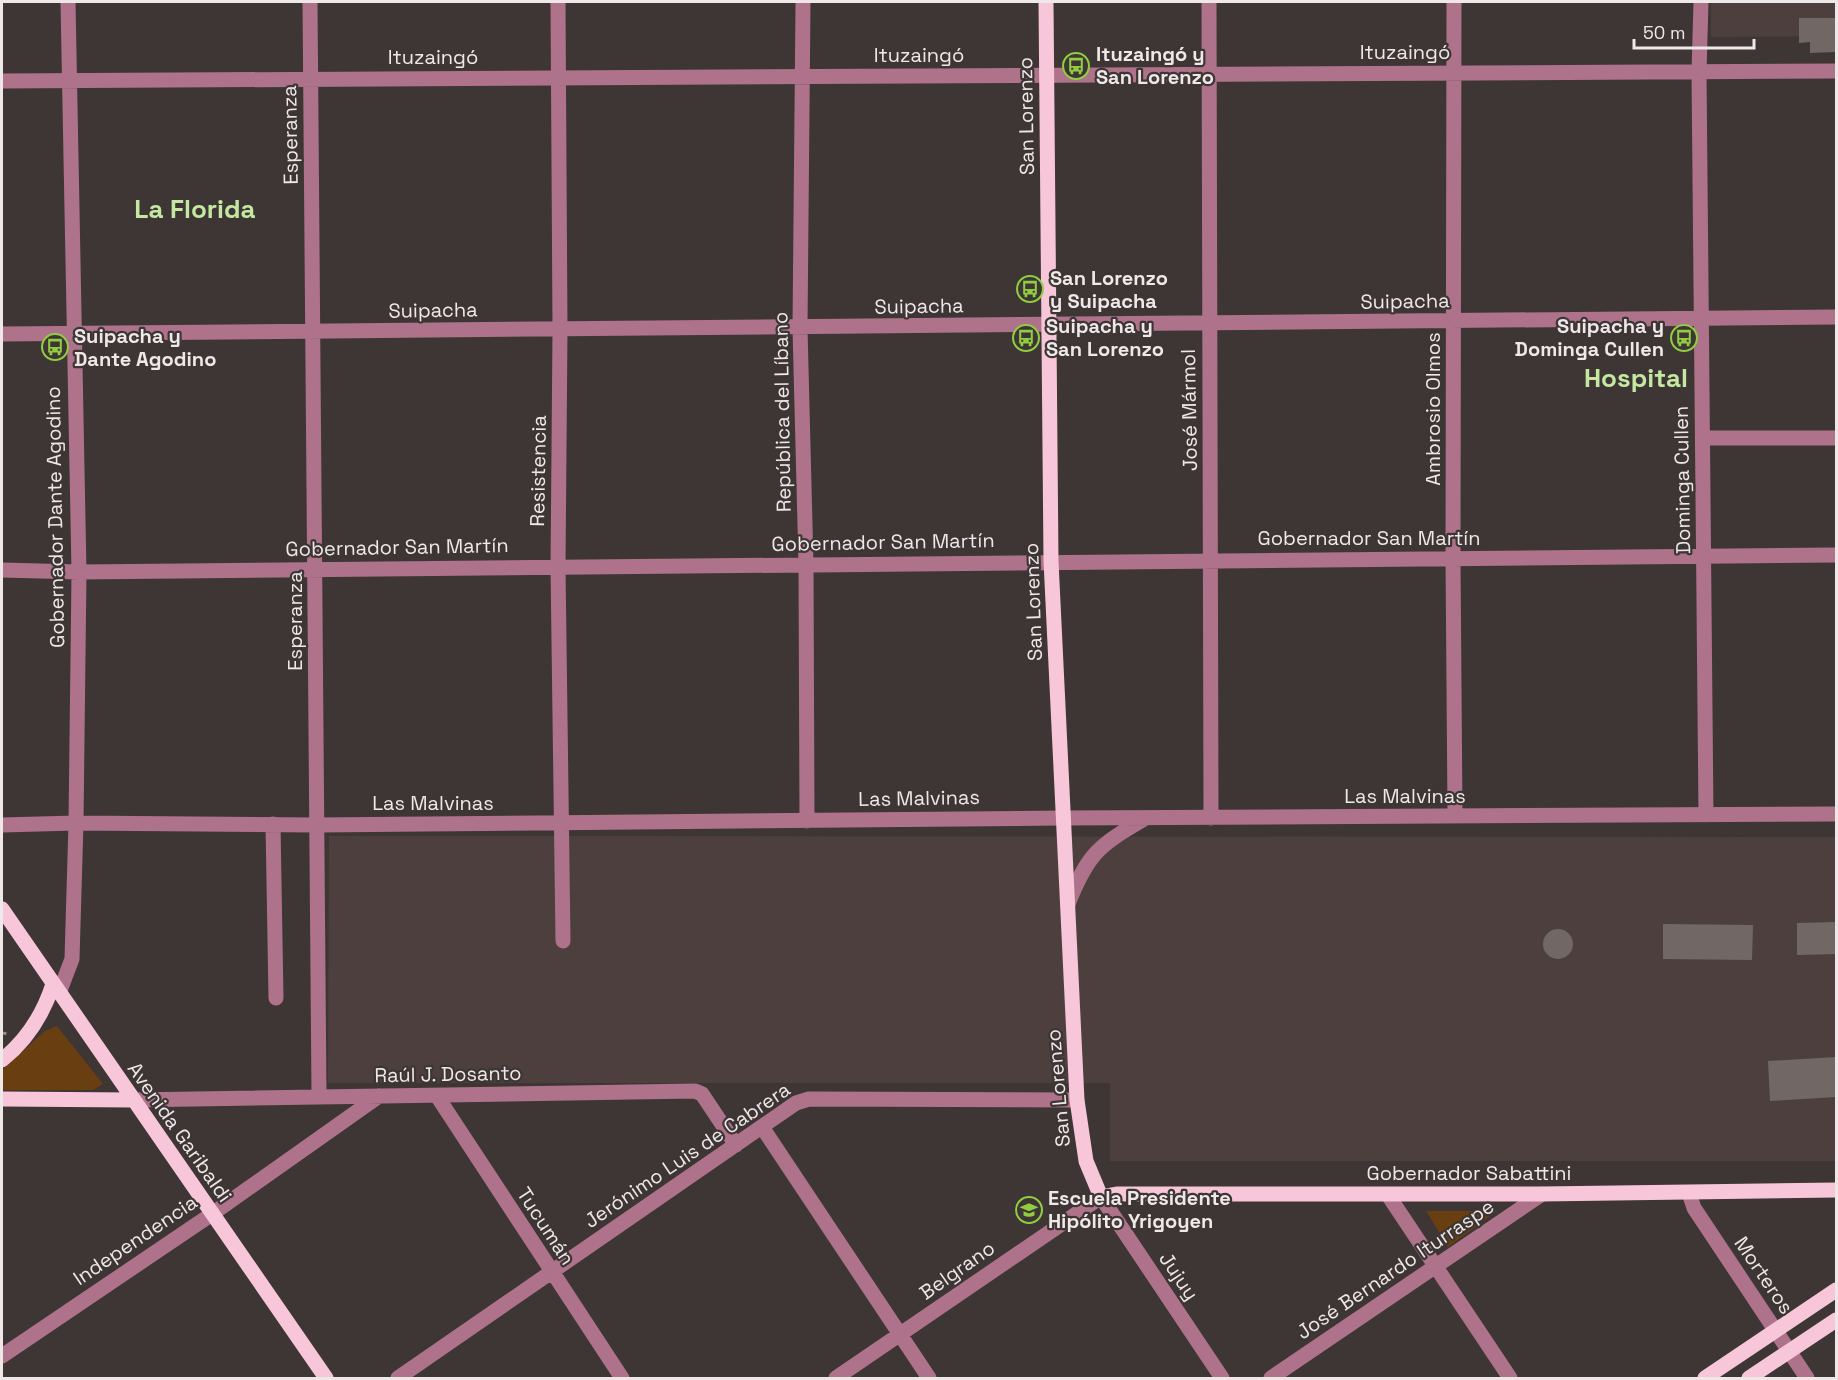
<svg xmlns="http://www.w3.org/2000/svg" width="1838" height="1380" viewBox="0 0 1838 1380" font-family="'Space Grotesk',sans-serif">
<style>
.built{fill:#4e3f3f}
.green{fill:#693e11}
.building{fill:#716865}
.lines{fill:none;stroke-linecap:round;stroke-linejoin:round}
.path{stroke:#978f8f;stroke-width:3;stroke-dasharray:4.5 4.5;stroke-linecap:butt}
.minor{stroke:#ae728a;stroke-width:15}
.major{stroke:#f7c6d9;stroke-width:15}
.labels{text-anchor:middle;stroke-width:4.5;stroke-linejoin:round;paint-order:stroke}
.street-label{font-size:20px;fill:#eee8e8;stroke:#3e3535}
.poi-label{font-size:20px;font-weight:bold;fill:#eee8e8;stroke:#3e3535;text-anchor:start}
.district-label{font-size:26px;font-weight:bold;fill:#c4e8a1;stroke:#3e3535}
</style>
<rect width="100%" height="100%" fill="#3e3535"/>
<path class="built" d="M1711,2H1836V36L1711,37Z
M329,836L1836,837V1161H1110V1083H328Z"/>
<path class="green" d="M57,1026L103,1084L93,1090H2V1070L45,1031Z
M1426,1211H1497L1448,1247Z"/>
<path class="building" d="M1799,18H1836L1835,52L1810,53V42L1799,43Z
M1836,922V954L1797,955V923Z
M1663,924L1753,925L1752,960L1663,959Z
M1543 944a15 15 0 1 1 30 0a15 15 0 1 1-30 0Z
M1836,1057V1097L1770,1101L1768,1061Z"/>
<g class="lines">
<path class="path" d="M2,1033L9,1034"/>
<path class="minor" d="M310,2L319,1096
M558,2L560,330L558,567L563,941
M803,2L800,328L806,564L807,821
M1209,2L1211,818
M1454,2L1453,558L1455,816
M1701,2L1699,72L1706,815
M2,81L1836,71
M2,334L1836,317
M1703,438H1836
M2,570L79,572L1836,555
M273,824L276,998
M2,825L76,823L317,825L1064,818L1836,814
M1068,904C1088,853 1099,845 1146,818
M59,993L72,959L76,823L79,572L68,2
M437,1096L622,1378
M133,1100L695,1091L702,1094L736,1145
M762,1127L929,1378
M1689,1193L1694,1208L1807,1378
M1388,1195L1510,1378
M2,1356L212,1214L379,1096
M398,1378L796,1103L809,1099L1077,1100
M836,1378L1101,1197L1222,1378
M1271,1378L1542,1194"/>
<path class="major" d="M1046,2L1051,561L1077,1100L1086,1161L1101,1197L1118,1194H1542L1836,1190
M2,909L326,1378
M2,1060C27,1040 43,1015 53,984
M2,1099L133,1100
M1705,1378L1836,1290
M1749,1378L1836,1320"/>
</g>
<defs>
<symbol id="bus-ring" viewBox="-11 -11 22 22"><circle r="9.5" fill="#3e3535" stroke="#90cd41" stroke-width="1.5"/><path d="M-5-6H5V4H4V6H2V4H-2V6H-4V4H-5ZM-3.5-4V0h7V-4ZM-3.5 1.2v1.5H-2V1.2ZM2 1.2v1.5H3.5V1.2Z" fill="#90cd41"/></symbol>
<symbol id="school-ring" viewBox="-11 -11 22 22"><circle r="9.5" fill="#3e3535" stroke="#90cd41" stroke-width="1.5"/><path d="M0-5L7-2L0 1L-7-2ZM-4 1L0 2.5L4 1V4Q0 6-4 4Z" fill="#90cd41"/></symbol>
</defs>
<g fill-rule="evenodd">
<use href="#bus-ring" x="1061" y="51" width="30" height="30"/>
<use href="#bus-ring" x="1015" y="274" width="30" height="30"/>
<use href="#bus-ring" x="1011" y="323" width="30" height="30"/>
<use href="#bus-ring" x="1669" y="323" width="30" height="30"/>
<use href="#bus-ring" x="40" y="332" width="30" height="30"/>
<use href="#school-ring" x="1014" y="1195" width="30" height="30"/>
</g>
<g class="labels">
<g class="street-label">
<text x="1405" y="59">Ituzaingó</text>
<text x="919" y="62">Ituzaingó</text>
<text x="433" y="64">Ituzaingó</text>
<text transform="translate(1026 116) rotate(-91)" y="7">San Lorenzo</text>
<text transform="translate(290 135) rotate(-91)" y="7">Esperanza</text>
<text transform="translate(1405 301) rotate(-1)" y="7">Suipacha</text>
<text transform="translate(919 306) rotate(-1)" y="7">Suipacha</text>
<text transform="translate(433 310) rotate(-1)" y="7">Suipacha</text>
<text transform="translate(1433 409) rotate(-90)" y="7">Ambrosio Olmos</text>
<text transform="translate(1189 410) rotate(-91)" y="7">José Mármol</text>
<text transform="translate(782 412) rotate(-91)" y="7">República del Líbano</text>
<text transform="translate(538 471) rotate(-89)" y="7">Resistencia</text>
<text transform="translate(1682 480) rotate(-91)" y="7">Dominga Cullen</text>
<text transform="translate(55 517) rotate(-91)" y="7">Gobernador Dante Agodino</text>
<text x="1369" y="545">Gobernador San Martín</text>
<text transform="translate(883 542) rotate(-1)" y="7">Gobernador San Martín</text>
<text transform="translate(397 547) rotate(-1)" y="7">Gobernador San Martín</text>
<text transform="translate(1033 602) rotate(-92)" y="7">San Lorenzo</text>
<text transform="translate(295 621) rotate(-90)" y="7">Esperanza</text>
<text x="1405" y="803">Las Malvinas</text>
<text transform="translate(919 798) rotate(-1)" y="7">Las Malvinas</text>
<text x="433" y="810">Las Malvinas</text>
<text transform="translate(448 1074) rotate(-1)" y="7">Raúl J. Dosanto</text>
<text transform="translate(1058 1088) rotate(-95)" y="7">San Lorenzo</text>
<text transform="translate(180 1132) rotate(55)" y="7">Avenida Garibaldi</text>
<text transform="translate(687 1155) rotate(-34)" y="7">Jerónimo Luis de Cabrera</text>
<text x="1469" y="1180">Gobernador Sabattini</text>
<text transform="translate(546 1226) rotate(57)" y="7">Tucumán</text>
<text transform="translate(135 1240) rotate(-34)" y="7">Independencia</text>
<text transform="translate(1395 1269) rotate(-34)" y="7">José Bernardo Iturraspe</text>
<text transform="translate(957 1270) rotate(-35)" y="7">Belgrano</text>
<text transform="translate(1764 1275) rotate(56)" y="7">Morteros</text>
<text transform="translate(1179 1276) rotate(56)" y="7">Jujuy</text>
</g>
<g class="poi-label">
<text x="1096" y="61">Ituzaingó y<tspan x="1096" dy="23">San Lorenzo</tspan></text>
<text x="1050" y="285">San Lorenzo<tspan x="1050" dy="23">y Suipacha</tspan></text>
<text x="1046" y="333">Suipacha y<tspan x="1046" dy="23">San Lorenzo</tspan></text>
<text x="1664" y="333" text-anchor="end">Suipacha y<tspan x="1664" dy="23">Dominga Cullen</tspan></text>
<text x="74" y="343">Suipacha y<tspan x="74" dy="23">Dante Agodino</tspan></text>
<text x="1048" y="1205">Escuela Presidente<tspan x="1048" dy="23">Hipólito Yrigoyen</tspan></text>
</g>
<g class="district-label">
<text x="195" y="218">La Florida</text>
<text x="1636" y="387">Hospital</text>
</g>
</g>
<rect width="1838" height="1380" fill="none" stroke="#eee8e8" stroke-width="6"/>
<path d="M1634 39v9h120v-9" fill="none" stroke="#eee8e8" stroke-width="3"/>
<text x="1643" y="39" font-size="18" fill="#eee8e8" stroke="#3e3535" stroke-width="4.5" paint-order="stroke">50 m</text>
</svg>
